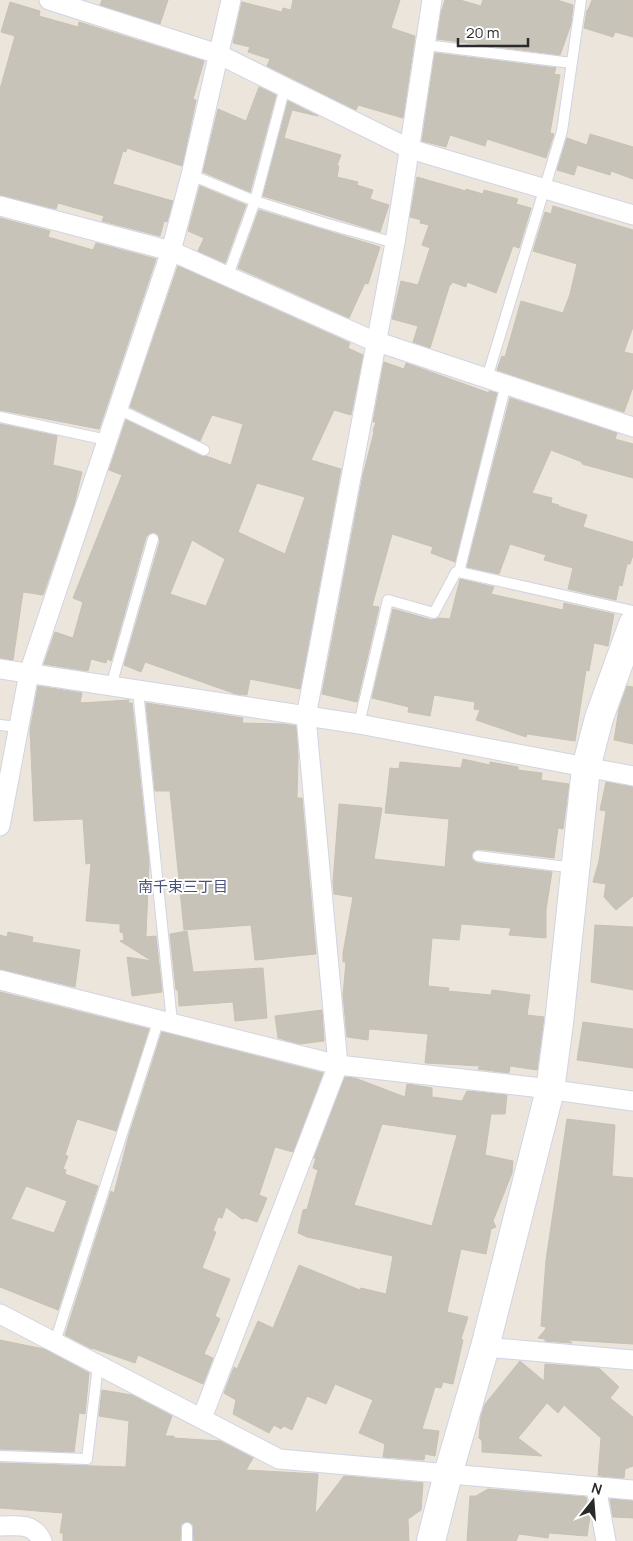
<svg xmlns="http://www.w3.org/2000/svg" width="633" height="1541" viewBox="0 0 633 1541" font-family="Manrope,'Noto Sans JP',sans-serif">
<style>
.building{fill:#c7c3b9;stroke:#c8c1b4;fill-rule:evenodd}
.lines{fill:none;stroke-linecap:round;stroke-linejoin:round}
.lane-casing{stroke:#d0d4e3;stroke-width:12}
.street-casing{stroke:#d0d4e3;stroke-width:21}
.secondary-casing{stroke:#d0d4e3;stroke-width:30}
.lane{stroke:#fff;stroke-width:10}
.street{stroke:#fff;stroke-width:19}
.secondary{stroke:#fff;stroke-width:28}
.labels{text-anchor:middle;stroke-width:4;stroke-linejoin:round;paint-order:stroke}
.neighbourhood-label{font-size:15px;fill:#48527c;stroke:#fff}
</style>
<rect width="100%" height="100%" fill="#ece5db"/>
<path class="building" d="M102,0H168L160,24L100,5Z
M293,0H400L391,28L415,36L403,118L358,105L356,110L267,66L270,59L248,52L250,47L233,43L242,2L282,12L283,8L291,10Z
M445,0H460L481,6L483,0H557L573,5L571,24L560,55L437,39L441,13Z
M592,0H633V37L615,32L613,37L584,28L587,10H588Z
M10,2L40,11L39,16L78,27L79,22L204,61L193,99L196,100L182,166L127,148L126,152L123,151L113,184L173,201L167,222L164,221L160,236L102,221L104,216L58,203L56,209L0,195V89L15,36L1,32Z
M435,53L556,68L554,74L560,75L550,133L554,134L546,158L487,139L485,146L450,135L446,147L422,141Z
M259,87L276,95L250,192L203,172L218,109L246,121Z
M288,101L318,116L292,110L284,138L341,155L337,165L339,166L337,177L358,182L357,185L373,190L370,199L389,205L380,232L263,196Z
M590,134L633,147V179L611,171L610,175L577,165L574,175L557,170L567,138L587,145Z
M417,177L466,191V189L483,194L484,190L518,199L516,204L531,208L519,248L513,246L496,293L467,282L466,287L452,282L451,285L450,284L430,348L413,342L418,326L392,319L401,281L418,285L430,248L422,245L429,225L420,223L421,220L410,217Z
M200,186L246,205L225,263L198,251L204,238L188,231Z
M553,206L633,230V327L624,352L633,354V387L624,412L497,370L502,356L505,357L521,301L563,313L570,294L577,264L533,251L545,212L551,214Z
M259,210L380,247L368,284L365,283L349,318L238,268Z
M0,218L50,231L48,237L93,250L96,243L156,259L99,429L0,410Z
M178,266L350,343L348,348L363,355L351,415L334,410L311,460L341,469L300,689L250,679L247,695L236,694L145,662L141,672L124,665L160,541L158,535L154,532L149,534L146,537L111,661L107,659L106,663L91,659L88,671L44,664L55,632L73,638L83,602L73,598L122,475L109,470L126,420L201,456H206L231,465L243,424L212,415L200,441L130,407ZM257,483L305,497L285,554L238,532ZM192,540L225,559L206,606L170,594Z
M384,362L404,369L406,363L489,393V391L497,393L455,562L431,553L433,547L392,534L372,606L379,607L357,702L322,694L363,475L374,432L373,431L376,422H373Z
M510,398L617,433L615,439L633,444V478L582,464V462L551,450L532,493L552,498L551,503L559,505L558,506L587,515L583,527L633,542V555L630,564H627L622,586L619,585L616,600L568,589L573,568L544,560L546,555L510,544L499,574L467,567Z
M0,424L57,436L53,465L82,472L74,505L43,595L23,592L13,660L0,658Z
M460,579L494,587L491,594L563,610L564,603L614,614L608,646L594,643L589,671L586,670L575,741L527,734L526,737L476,720L480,710L474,709L475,702L434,695L430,716L408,712L409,707L372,698L393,609L432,620L439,618L450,619Z
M38,686L82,693L80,703L129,700L128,703H132L149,862L146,937L156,936L162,992L132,996L127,957L152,961L120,941L124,940L123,933L120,932V924L86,921L91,863L86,864L83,819L34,821L30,730Z
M627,686L633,687V744L614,740L619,709Z
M146,703L243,718L242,723L284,724L296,726L298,756L297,798H302L316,954L255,960L251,925L184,930L170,791H155Z
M463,759L490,765V762L518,767V770L542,773L541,780L569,784L563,829L558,828L554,858L479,849L475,850L471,855L472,859L477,863L552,872L546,910V938L509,935L511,928L461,924L459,940L432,938L428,986L449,988L448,991L491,995L492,990L530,995L527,1015L544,1017L537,1070L510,1066L509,1073L478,1069L480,1066L425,1063L428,1034L369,1029L368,1040L347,1037L343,995L346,962H343V953L353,897L334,894L333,882L339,804L382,808L374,859L445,867L449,819L385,813L390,768L399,769L400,762L461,768Z
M606,782L633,787V896L616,910L604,897L606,884L593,882L599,861L606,811L600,810Z
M595,925L633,927V990L591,982Z
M187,931L193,972L263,968L267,1018L235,1021L233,1002L179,1006L178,990H176L170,934Z
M8,932L33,937L32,942L80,950L75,987L0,969V935L7,937Z
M0,992L149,1029L116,1131L77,1119L65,1155L68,1156L63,1169L66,1170L65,1174L98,1186L58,1310L0,1287ZM26,1186L67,1201L54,1233L11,1219Z
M322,1010L324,1041L300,1044L278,1038L275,1016Z
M583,1022L633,1029V1068L577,1060Z
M162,1032L323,1073L293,1152L275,1147L259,1195L267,1198L257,1222L246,1218L242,1219L226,1207L222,1218L218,1217L213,1231L216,1232L202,1268L230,1279L215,1316L220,1319L204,1354L213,1358L203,1384L138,1355L135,1363L92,1348V1349L65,1335L111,1191L114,1193L129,1135Z
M345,1077L355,1078L405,1097L407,1084L432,1088V1097L462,1101L467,1091L507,1095L505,1114H491L485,1155L513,1161L512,1173L493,1221L496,1227L491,1229L486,1254L461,1249L447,1312L468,1317L461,1339L463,1340L453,1384L443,1382L441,1388L435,1387L422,1429L439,1431L435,1456L425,1454L424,1460L383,1457L385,1444L359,1433L373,1400L335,1384L326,1404L307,1396L292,1430L284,1426L281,1429L274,1425L269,1433L233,1414L236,1400L224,1393L234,1367L237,1369L258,1321L273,1328L299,1265L360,1290L361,1288L386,1294L393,1256L307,1237L298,1233L303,1210L307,1209L318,1170L313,1168L316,1158H314ZM382,1124L457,1135L432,1226L354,1205Z
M567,1119L615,1125L612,1176L633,1178V1344L568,1340L572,1343L545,1341V1339L538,1338L545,1330L546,1327L541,1326L546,1260Z
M0,1340L44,1349L89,1373L85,1414L79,1413L74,1452L0,1449Z
M520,1361L544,1381L545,1364L599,1368L619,1387L610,1398L633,1417V1466L625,1469L624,1478L598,1476L601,1438L564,1405L558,1413L547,1403L518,1438L542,1456L482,1452V1441L479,1438L481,1416L485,1404Z
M102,1390L132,1395L172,1416L165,1436H174V1438L220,1441L253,1458L246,1470L318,1474L315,1514L344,1476L423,1483L421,1510L408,1519L409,1541H194L193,1525L187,1521L181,1525L180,1541H63V1533H60L63,1513L0,1508V1463L126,1467L129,1421L99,1416Z
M488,1489L586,1497L590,1517L587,1536L549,1533L548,1538L519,1534L516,1541H467L470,1496H476Z
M610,1499L633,1501V1518L613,1517Z"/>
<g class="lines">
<defs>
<path id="lane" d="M426,45L572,63
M191,175L255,201L324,223L395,243
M228,275L255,201L285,87
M487,378L562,131L581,0
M118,409L204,450
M0,417L107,440
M459,572L633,611
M111,686L153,539
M138,691L172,1022
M359,724L388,600L434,613L456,572H459L506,384
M0,725L18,727
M478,856L575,868
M55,1342L159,1019
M0,1456L87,1459L98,1365
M187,1528V1541"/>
<path id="street" d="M49,0L218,54L410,149L633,215
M0,206L171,251L369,339L633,427
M0,669L359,724L633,776
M0,826L29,673L171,251L191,175L231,0
M0,980L338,1065L533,1087L633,1101
M0,1314L279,1459L633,1490
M485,1347L633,1360
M202,1418L338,1065L306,717L395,243L432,0
M596,1487L606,1541
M0,1526C18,1526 33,1522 42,1541"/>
<path id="secondary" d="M431,1541L448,1474L485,1347L550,1090L559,1023L586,768L599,718L633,624"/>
</defs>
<use href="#lane" class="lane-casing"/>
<use href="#street" class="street-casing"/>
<use href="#secondary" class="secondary-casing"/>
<use href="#lane" class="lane"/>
<use href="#street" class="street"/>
<use href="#secondary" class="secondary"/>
</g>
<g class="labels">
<g class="neighbourhood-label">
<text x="183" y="892">南千束三丁目</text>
</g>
</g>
<g transform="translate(593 1501) rotate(17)" stroke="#ffffff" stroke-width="4" paint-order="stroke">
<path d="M0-4L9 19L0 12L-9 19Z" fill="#2a2a2a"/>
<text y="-8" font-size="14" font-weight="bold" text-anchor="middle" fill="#2a2a2a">N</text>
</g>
<path d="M458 38v8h70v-8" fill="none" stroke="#2a2a2a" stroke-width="2.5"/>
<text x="466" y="38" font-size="15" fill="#2a2a2a" stroke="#ffffff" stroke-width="4" paint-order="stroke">20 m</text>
</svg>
